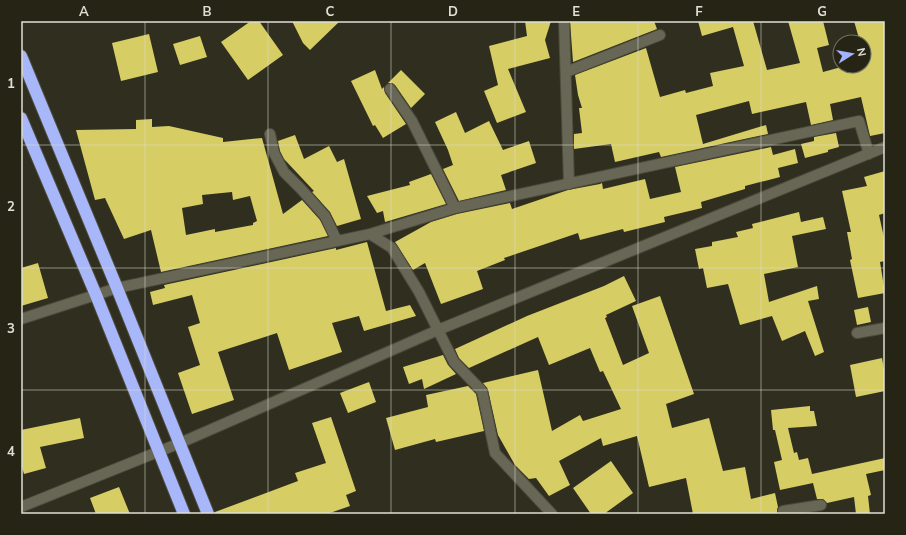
<svg xmlns="http://www.w3.org/2000/svg" width="906" height="535" viewBox="0 0 906 535" font-family="Mulish,sans-serif">
<style>
.building{fill:#d6cd65;fill-rule:evenodd}
.lines{fill:none;stroke-linecap:round;stroke-linejoin:round}
.street-casing{stroke:#4c4b3d;stroke-width:12}
.highway-casing{stroke:#4c4b3d;stroke-width:14}
.street{stroke:#686755;stroke-width:10}
.highway{stroke:#a8b7f9;stroke-width:12}
.grid{fill:none;stroke:#e0dfd5;stroke-width:1;stroke-opacity:0.55}
.neatline{fill:none;stroke:#e0dfd5;stroke-width:1.5}
.grid-label{font-size:13px;text-anchor:middle;font-weight:bold;fill:#e0dfd5}
</style>
<rect width="100%" height="100%" fill="#302f1f"/>
<path class="building" d="M251,21H259L283,55L248,80L221,42Z
M292,21H340L310,50L303,43Z
M525,21H551L545,40L550,58L508,69L526,112L497,123L484,91L498,85L489,46L527,36Z
M570,21H654L657,29L573,62Z
M698,21H753L767,70L800,63L788,21H823L829,45L817,48L823,72L845,66H867L864,52V42H860L854,21H885V133L870,136L861,97L830,104L833,120L811,125L806,102L752,114L749,101L696,115L703,144L766,125L768,134L661,157L659,152L615,162L611,144L574,149V134L582,133L579,108H582L578,95L575,75L646,48L660,97L685,90L686,93L713,86L710,73L744,66L733,27L702,36Z
M149,34L158,72L121,81L112,43Z
M200,36L207,57L180,65L173,44Z
M375,70L382,89L384,87L385,93L406,124L383,138L375,125L373,126L351,81Z
M401,70L425,94L411,108L395,85L392,83H388Z
M456,112L465,133L489,121L503,150L529,141L536,163L501,175L506,190L459,201L443,169L453,165L448,150L435,122Z
M152,119V127L169,126L223,138V142L262,138L283,214L302,200L320,220L328,236L161,272L151,230L124,239L105,198L95,200L76,130L136,129V120ZM232,192L233,200L250,196L257,221L253,223V225L215,232V229L186,235L182,208L203,204L202,195Z
M836,133L839,147L828,150V152L805,158L801,144L814,141V137Z
M295,135L304,159L329,146L337,162L344,159L361,219L337,226L330,212L312,192L314,191L284,159L280,151L278,141Z
M771,147L773,155L795,149L798,163L778,168L780,177L745,186V189L701,202L702,208L664,217L665,222L624,232L623,229L580,240L578,233L504,258L505,260L477,271L483,289L441,304L425,263L413,270L395,242L431,222L457,214L510,203L512,209L568,190L600,184L602,183L603,189L645,179L650,199L681,192L675,167Z
M885,171V213L879,215L885,242V261L880,262L885,293L858,298L850,260L852,259L847,232H851L842,191L867,186L864,177Z
M431,174L446,204L385,222L383,211L377,213L367,196L410,185L409,182Z
M799,212L801,222L823,217L826,229L792,236L798,267L764,274L769,302L817,286L819,299L808,301L824,352L815,356L805,331L782,341L772,316L740,325L728,284L707,288L703,268L699,269L695,249L712,246V242L738,237L736,232L753,228L752,224Z
M367,242L386,311L410,305L416,316L364,331L359,316L332,323L342,352L289,370L277,333L218,352L234,400L192,414L178,373L200,365L188,327L200,323L192,295L153,305L150,292L165,288L164,285L336,248V250Z
M38,263L48,298L21,306V268Z
M624,276L636,301L606,315L607,317L605,318L623,365L649,353L632,306L660,296L694,394L666,404L672,428L709,418L723,471L745,467L751,499L775,493L778,507L777,510V514H693L686,478L649,487L637,436L603,446L601,438L559,461L570,485L549,496L536,478L529,479L515,465L498,435L488,390L483,383L538,370L552,431L580,415L583,421L621,409L603,371L600,372L590,348L549,365L538,337L469,368L459,358L455,349L527,316L604,286Z
M868,307L871,322L857,325L854,310Z
M443,355L448,365L456,374L424,389L422,379L409,384L403,367Z
M882,358L885,375V391L856,397L850,365Z
M369,382L376,402L348,413L340,393Z
M468,386L476,394L484,431L436,442L435,439L395,450L386,418L428,407L426,395Z
M810,406V411H814L817,426L788,428L794,453L797,452L799,460L808,458L812,474L885,458V470L866,474L871,495L868,496L870,514H856L854,497L827,503L823,499H817L813,483L780,490L774,462L782,460L775,430H773L771,410Z
M331,417L356,491L346,495L350,506L327,514H215V512L298,481L295,473L326,463L312,423Z
M80,418L84,438L40,447L46,468L24,474L21,464V430Z
M611,461L633,493L604,514H591L573,488Z
M119,487L130,514H96L90,498Z"/>
<g class="lines">
<defs>
<path id="street" d="M564,21L569,184
M566,72L660,35
M390,89L412,121L455,208
M270,134L274,153L284,172L301,189L325,216L337,241
M370,234L392,248L419,292L454,362L482,391L495,453L552,514
M21,319L117,288L370,234L455,208L859,121L869,154
M857,333L885,328
M21,507L180,443L438,330L885,147
M784,514L783,511L821,505"/>
<path id="highway" d="M21,56L117,288L208,514
M21,118L96,295L184,514"/>
</defs>
<use href="#street" class="street-casing"/>
<use href="#highway" class="highway-casing"/>
<use href="#street" class="street"/>
<use href="#highway" class="highway"/>
</g>
<path class="grid" d="M145,21V514M268,21V514M391,21V514M515,21V514M638,21V514M761,21V514M21,145H885M21,268H885M21,390H885"/>
<rect width="906" height="535" fill="none" stroke="#262515" stroke-width="44"/>
<g transform="translate(852 54) rotate(79)"><circle r="19" fill="#262515" stroke="#706f62"/>
<path d="M0-3L7 15L0 10L-7 15Z" fill="#a2b2fd"/>
<text y="-6" font-size="11" font-weight="bold" text-anchor="middle" fill="#e0dfd5">N</text>
</g>
<rect x="22" y="22" width="862" height="491" class="neatline"/>
<g class="grid-label">
<text x="84" y="16">A</text>
<text x="207" y="16">B</text>
<text x="330" y="16">C</text>
<text x="453" y="16">D</text>
<text x="576" y="16">E</text>
<text x="699" y="16">F</text>
<text x="822" y="16">G</text>
<text x="11" y="88">1</text>
<text x="11" y="211">2</text>
<text x="11" y="333">3</text>
<text x="11" y="456">4</text>
</g>
</svg>
